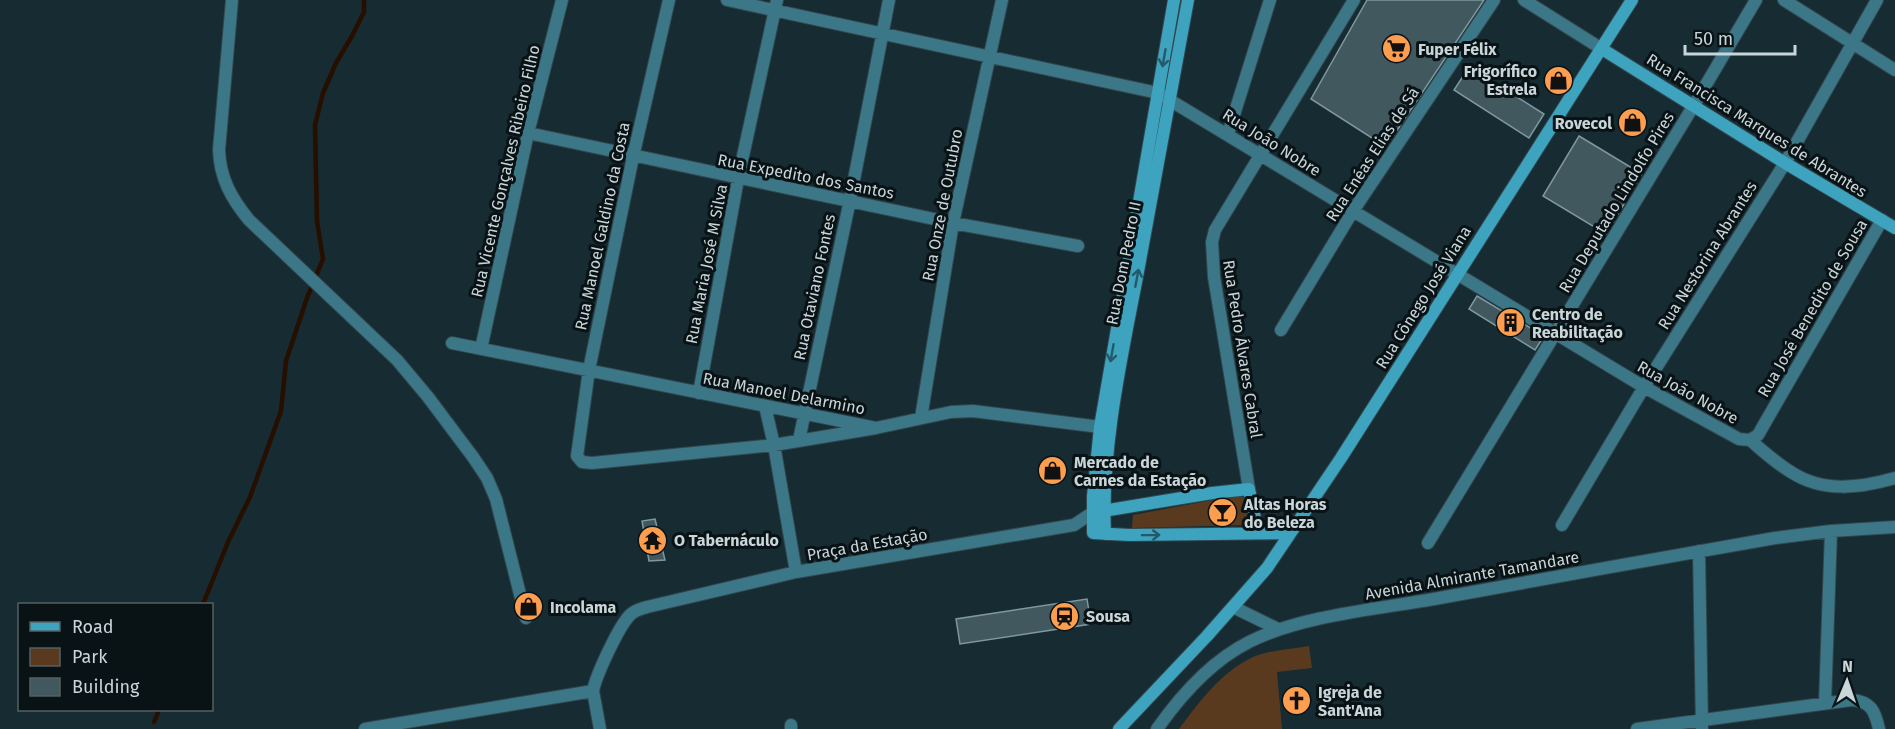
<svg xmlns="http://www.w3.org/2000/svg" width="1895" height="729" viewBox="0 0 1895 729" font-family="'Fira Sans',sans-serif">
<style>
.green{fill:#5a3a1f}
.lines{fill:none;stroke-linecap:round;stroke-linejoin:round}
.stream{stroke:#270f00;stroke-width:4.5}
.building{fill:#41585f;stroke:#7f989f;stroke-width:1.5}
.street-casing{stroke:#32464d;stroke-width:14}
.secondary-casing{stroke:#32464d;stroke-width:14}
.street{stroke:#3c7788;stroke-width:12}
.secondary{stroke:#3da3be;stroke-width:12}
.oneway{stroke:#235a6a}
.labels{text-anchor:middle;stroke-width:6;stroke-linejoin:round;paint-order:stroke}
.poi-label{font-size:16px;font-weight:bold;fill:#c8d5d9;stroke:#091215;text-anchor:start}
.street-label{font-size:16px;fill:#c8d5d9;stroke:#091215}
</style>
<rect width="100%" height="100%" fill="#162b32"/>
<path class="green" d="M1234,496L1247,498L1251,519L1242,525L1132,528L1133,515Z
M1309,646L1312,668L1277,672L1282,729H1179C1200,701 1221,672 1253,657C1270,650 1291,649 1309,646Z"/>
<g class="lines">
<path class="stream" d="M203,604L228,542L250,497L281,411L286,361L307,298L323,259L317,221L315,125L323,93L336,63L352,36L364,12V0
M154,722L159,710"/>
</g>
<path class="building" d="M1367,0H1484L1386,147L1311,99Z
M1469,67L1544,114L1529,138L1454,90Z
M1579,136L1642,174L1606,234L1543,196Z
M1477,296L1544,336L1535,350L1469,309Z
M655,519L665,560L649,561L642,521Z
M1087,599L1091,624L960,644L956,619Z"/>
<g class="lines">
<defs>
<path id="street" d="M232,0L219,150C220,178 231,198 249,220L397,360L428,397L473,457L487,478L496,499L526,618
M669,0L633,157L589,370L577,456L582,462L592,463L774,445L876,428
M727,0L1158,93L1644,387L1739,439L1750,440
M1524,0L1602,49
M1784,0L1895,70
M528,133L953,223L1078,246
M1228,134L1270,0
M1281,330L1353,211L1494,0
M452,343L876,428L951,412L973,411L1108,428
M481,349L528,133L562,0
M699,393L738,179L777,0
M765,406L774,445L796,572
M921,418L953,223L1002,0
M799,440L850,200L889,0
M1750,440L1758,435L1882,220
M1750,440C1763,451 1776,463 1791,472C1823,493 1860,488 1895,478
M1249,489L1214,277L1212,242L1215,230L1354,0
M1562,525L1644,387L1785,163L1877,0
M1428,543L1694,105L1756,0
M1699,551L1702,729
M1233,607L1278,629
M593,691L600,729
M1825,703L1831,531
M791,725V729
M365,729L593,691C596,675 619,626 630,615C635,610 641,609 647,607L796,572L1074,525L1092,513
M1157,729C1181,695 1211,661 1249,642C1300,616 1377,609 1434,599C1548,578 1661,558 1775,538L1831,531L1895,527
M1637,729L1851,700C1871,701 1875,711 1879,729"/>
<path id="secondary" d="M1174,0L1100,427L1093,496V533L1129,535L1290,533
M1602,49L1785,163L1895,228
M1097,512L1212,493L1249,489L1258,533
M1105,534C1101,450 1121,360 1137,277C1154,185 1171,93 1188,0
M1119,729L1207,636L1267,568L1341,458L1632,0"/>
</defs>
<use href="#street" class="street-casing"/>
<use href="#secondary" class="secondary-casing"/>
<use href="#street" class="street"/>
<use href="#secondary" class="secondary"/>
</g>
<defs><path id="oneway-shaft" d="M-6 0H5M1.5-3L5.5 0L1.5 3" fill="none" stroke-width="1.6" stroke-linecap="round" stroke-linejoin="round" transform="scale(1.5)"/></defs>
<g class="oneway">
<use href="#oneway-shaft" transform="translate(1164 58) rotate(100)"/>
<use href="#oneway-shaft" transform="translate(1137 278) rotate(-79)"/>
<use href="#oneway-shaft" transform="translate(1112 353) rotate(100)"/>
<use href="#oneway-shaft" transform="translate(1151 535) rotate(-1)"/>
</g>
<defs>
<symbol id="supermarket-disc" viewBox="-11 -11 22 22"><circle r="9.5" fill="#fb9e50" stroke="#091215"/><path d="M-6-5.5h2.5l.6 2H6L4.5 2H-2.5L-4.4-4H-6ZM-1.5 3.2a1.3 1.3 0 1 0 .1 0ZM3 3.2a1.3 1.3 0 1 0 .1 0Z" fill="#111"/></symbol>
<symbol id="shop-disc" viewBox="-11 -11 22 22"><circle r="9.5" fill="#fb9e50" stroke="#091215"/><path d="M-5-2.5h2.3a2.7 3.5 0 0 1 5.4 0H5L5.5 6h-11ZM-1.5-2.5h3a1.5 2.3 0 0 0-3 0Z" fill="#111"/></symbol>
<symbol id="building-disc" viewBox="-11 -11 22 22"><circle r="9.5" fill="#fb9e50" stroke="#091215"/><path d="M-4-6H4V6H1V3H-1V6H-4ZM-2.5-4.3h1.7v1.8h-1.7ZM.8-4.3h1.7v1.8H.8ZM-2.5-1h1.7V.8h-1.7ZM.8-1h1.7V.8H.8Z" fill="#111"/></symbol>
<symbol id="bar-disc" viewBox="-11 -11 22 22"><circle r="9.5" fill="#fb9e50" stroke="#091215"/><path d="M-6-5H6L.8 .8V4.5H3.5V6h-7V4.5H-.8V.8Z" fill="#111"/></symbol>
<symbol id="temple-disc" viewBox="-11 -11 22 22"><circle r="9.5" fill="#fb9e50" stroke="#091215"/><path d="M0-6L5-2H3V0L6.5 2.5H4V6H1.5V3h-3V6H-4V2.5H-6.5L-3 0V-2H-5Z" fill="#111"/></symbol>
<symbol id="station-disc" viewBox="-11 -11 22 22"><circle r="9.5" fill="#fb9e50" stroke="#091215"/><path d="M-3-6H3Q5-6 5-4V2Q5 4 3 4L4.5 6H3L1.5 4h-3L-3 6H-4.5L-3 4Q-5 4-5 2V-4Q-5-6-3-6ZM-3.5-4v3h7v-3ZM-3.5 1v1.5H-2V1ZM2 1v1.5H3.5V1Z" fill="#111"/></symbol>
<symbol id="church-disc" viewBox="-11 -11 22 22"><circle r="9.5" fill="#fb9e50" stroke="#091215"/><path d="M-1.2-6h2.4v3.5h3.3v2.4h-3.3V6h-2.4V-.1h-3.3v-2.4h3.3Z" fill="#111"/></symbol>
</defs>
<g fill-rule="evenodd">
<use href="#supermarket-disc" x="1380" y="32" width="33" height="33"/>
<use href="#shop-disc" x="1542" y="64" width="33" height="33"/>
<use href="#shop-disc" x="1616" y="106" width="33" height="33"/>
<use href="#building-disc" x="1494" y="306" width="33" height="33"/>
<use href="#shop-disc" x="1036" y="454" width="33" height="33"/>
<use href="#bar-disc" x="1206" y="496" width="33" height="33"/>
<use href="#temple-disc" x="636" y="524" width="33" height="33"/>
<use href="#shop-disc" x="512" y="590" width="33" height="33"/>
<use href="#station-disc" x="1048" y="600" width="33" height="33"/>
<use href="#church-disc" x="1280" y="684" width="33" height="33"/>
</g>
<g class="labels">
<g class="poi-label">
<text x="1418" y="55">Fuper Félix</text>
<text x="1537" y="77" text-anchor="end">Frigorífico<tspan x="1537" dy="18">Estrela</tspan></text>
<text x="1612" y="129" text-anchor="end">Rovecol</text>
<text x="1532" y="320">Centro de<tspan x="1532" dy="18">Reabilitação</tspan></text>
<text x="1074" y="468">Mercado de<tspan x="1074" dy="18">Carnes da Estação</tspan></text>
<text x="1244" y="510">Altas Horas<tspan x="1244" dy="18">do Beleza</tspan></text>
<text x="674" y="546">O Tabernáculo</text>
<text x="550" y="613">Incolama</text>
<text x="1086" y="622">Sousa</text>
<text x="1318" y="698">Igreja de<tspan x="1318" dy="18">Sant'Ana</tspan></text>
</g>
<g class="street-label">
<text transform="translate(1757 125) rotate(32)" y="6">Rua Francisca Marques de Abrantes</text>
<text transform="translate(1272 142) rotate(32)" y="6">Rua João Nobre</text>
<text transform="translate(1372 154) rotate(-57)" y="6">Rua Enéas Elias de Sá</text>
<text transform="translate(505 171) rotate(-77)" y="6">Rua Vicente Gonçalves Ribeiro Filho</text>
<text transform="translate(806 176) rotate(11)" y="6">Rua Expedito dos Santos</text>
<text transform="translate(1616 202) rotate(-59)" y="6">Rua Deputado Lindolfo Pires</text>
<text transform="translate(942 205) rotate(-79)" y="6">Rua Onze de Outubro</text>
<text transform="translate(602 226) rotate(-78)" y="6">Rua Manoel Galdino da Costa</text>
<text transform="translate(1707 255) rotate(-58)" y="6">Rua Nestorina Abrantes</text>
<text transform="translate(1123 263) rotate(-79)" y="6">Rua Dom Pedro II</text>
<text transform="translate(706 264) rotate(-79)" y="6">Rua Maria José M Silva</text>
<text transform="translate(814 287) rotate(-78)" y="6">Rua Otaviano Fontes</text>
<text transform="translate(1423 297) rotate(-58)" y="6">Rua Cônego José Viana</text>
<text transform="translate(1812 308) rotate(-60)" y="6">Rua José Benedito de Sousa</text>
<text transform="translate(1243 349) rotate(81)" y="6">Rua Pedro Álvares Cabral</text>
<text transform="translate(1688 392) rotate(29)" y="6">Rua João Nobre</text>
<text transform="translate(784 393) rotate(11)" y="6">Rua Manoel Delarmino</text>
<text transform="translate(867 544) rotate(-10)" y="6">Praça da Estação</text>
<text transform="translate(1472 575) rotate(-10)" y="6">Avenida Almirante Tamandare</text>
</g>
</g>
<rect x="18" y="603" width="195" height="108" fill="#091215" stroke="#556063" stroke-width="1.5"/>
<rect x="30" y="622" width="30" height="9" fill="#3da3be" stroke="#556063" stroke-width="1.5"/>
<text x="72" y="633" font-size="18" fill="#c8d5d9">Road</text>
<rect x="30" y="648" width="30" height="18" fill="#5a3a1f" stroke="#556063" stroke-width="1.5"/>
<text x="72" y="663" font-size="18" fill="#c8d5d9">Park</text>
<rect x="30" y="678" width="30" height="18" fill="#41585f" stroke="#556063" stroke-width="1.5"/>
<text x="72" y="693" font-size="18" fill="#c8d5d9">Building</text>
<g transform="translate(1847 681) rotate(2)" stroke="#091215" stroke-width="4.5" paint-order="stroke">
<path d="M0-4.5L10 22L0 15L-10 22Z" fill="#c8d5d9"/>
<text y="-9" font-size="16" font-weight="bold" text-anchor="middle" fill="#c8d5d9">N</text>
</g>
<path d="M1685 45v9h110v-9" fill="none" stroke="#c8d5d9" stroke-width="3"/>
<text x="1694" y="45" font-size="18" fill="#c8d5d9" stroke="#091215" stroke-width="4.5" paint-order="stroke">50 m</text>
</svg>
